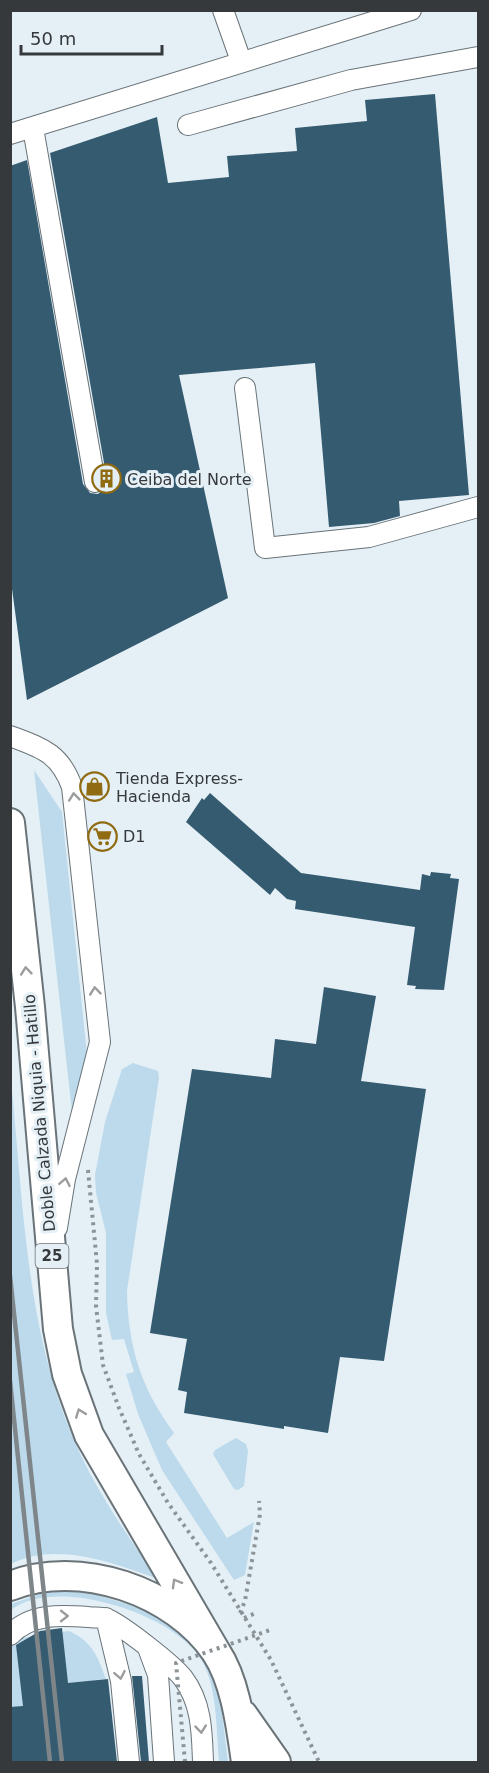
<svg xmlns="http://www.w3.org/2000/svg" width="489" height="1773" viewBox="0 0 489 1773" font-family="'DejaVu Sans',sans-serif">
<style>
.green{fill:#bcdaeb}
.building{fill:#355b70}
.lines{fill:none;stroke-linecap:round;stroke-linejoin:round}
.minor-casing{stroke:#697378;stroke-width:22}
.highway-casing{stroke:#697378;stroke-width:32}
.path{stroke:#8c9498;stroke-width:4;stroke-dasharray:3 4.5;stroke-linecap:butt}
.minor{stroke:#fff;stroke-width:20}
.highway{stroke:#fff;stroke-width:28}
.rail{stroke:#7f868a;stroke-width:4.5}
.path-bridge{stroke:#8c9498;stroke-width:4;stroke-dasharray:3 4.5;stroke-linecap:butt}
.oneway{stroke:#9a9c9e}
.labels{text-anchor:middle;stroke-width:6;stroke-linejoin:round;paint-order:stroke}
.shield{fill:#e5f0f6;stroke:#6a7074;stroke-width:1.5}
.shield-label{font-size:15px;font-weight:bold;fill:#35393c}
.poi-label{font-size:16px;fill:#35393c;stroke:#e5f0f6;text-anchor:start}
.street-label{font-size:16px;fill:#35393c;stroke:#e5f0f6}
</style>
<rect width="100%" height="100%" fill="#e5f0f6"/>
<path class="green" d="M34,770L62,812L88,1064L72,1112Z
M133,1063L158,1071L159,1078L127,1291C128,1347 141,1388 174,1433L166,1442L227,1538L254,1522L245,1575L234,1580L162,1470L138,1414L126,1374L134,1372L124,1339L112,1340L106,1313V1233L96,1193L95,1175L105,1122L122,1069Z
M10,1070C23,1193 24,1323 73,1438C95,1489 126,1534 158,1579C114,1563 55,1541 11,1564Z
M236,1438L246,1444L248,1451L244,1486L238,1490L234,1489L213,1454L215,1450Z
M66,1590L90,1593L151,1611L201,1646L219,1689L228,1762H219C216,1730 218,1688 201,1659C174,1614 55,1575 11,1610V1604L43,1593Z
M69,1631C92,1641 98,1657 106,1679L94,1680L101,1762H17L11,1707V1645L22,1638Z"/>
<path class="building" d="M435,94L469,495L399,501L400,516L374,523L329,527L315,363L179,375L228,598L27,700L10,574V166L27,160L83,484L90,493L98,494L106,487L107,480L50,153L157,117L168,183L229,177L227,156L297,151L295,128L367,121L365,100Z
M210,793L301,873L420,890L422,874L430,876L431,872L451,874L450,878L459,879L444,990L415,989L416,986L407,985L415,927L295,909L296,901L287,899L275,888L270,895L186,822L202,798L204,800Z
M324,987L376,996L361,1081L426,1089L384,1361L340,1357L328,1433L284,1426V1429L184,1413L187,1392L178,1390L187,1339L150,1333L192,1069L271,1078L275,1039L316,1044Z
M62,1628L68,1683L108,1679L117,1762H10V1707L23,1706L16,1645L40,1631Z
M132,1676H142L149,1762H141Z"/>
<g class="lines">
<defs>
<path id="minor" d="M223,10L241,61
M188,125L351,80L478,57
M33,128L95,482
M10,134L411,10
M245,388L265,548L369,537L478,507
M10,736C42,748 60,753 72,787L100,1042L65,1179L57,1228
M106,1618L121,1681L129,1762
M10,1635C31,1613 61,1615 88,1617C94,1618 102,1617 107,1619C122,1625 173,1665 183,1678C202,1703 202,1733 203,1762
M148,1648L158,1675L164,1762"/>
<path id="highway" d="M10,823L30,1007L58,1329L67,1374L89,1435L216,1652
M10,1586C79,1558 175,1591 216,1652C236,1682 241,1728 246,1762
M243,1715L276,1762"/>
</defs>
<use href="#minor" class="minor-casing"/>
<use href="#highway" class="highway-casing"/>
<path class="path" d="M88,1170L97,1264L96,1306L103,1365L119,1408L139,1454L168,1503L211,1563L271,1660L319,1762
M240,1613L245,1601L260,1514L259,1501
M244,1618L256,1613"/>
<use href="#minor" class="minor"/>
<use href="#highway" class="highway"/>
<path class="rail" d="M10,1276L62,1762
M10,1381L50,1762"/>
<path class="path-bridge" d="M185,1762L176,1663L273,1629"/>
</g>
<defs><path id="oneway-chevron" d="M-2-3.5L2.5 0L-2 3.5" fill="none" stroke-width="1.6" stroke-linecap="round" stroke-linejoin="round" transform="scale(1.5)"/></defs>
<g class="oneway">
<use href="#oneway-chevron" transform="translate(74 797) rotate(-96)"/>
<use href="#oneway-chevron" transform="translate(26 971) rotate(-96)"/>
<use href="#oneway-chevron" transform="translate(95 991) rotate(-96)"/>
<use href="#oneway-chevron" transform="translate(65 1182) rotate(-79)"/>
<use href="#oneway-chevron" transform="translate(80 1413) rotate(-111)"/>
<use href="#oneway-chevron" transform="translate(176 1583) rotate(-120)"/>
<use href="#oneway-chevron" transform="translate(64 1616)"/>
<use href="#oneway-chevron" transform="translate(120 1675) rotate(79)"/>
<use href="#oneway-chevron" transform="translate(201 1729) rotate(84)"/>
</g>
<defs>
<symbol id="building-ring" viewBox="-11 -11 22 22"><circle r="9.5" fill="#e5f0f6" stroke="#906b11" stroke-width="1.5"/><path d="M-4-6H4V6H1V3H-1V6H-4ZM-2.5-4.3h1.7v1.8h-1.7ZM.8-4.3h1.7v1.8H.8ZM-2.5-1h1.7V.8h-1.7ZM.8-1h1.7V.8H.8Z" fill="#906b11"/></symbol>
<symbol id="shop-ring" viewBox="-11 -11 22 22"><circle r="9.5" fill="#e5f0f6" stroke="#906b11" stroke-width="1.5"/><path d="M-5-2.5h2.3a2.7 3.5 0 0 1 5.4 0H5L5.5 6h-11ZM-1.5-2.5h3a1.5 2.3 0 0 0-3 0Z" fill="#906b11"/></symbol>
<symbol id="supermarket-ring" viewBox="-11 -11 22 22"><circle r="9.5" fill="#e5f0f6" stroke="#906b11" stroke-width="1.5"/><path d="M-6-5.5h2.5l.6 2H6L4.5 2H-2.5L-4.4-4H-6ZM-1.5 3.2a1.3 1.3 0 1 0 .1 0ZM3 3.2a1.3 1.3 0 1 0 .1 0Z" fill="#906b11"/></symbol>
</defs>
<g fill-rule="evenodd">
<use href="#building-ring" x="90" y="462" width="33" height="33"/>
<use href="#shop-ring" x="78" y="770" width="33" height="33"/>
<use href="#supermarket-ring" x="86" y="820" width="33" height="33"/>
</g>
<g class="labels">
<rect class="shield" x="35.5" y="1244" width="33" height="24" rx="4.5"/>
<g class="shield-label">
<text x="52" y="1261">25</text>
</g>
<g class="poi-label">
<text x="127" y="485">Ceiba del Norte</text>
<text x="116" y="784">Tienda Express-<tspan x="116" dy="18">Hacienda</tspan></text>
<text x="123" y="842">D1</text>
</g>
<g class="street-label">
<text transform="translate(39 1113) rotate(-95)" y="6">Doble Calzada Niquia - Hatillo</text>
</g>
</g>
<rect width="489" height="1773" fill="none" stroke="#35393c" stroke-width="24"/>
<path d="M21 45v9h141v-9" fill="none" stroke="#35393c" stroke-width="3"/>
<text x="30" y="45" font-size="18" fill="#35393c" stroke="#e5f0f6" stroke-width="4.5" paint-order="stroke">50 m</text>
</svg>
